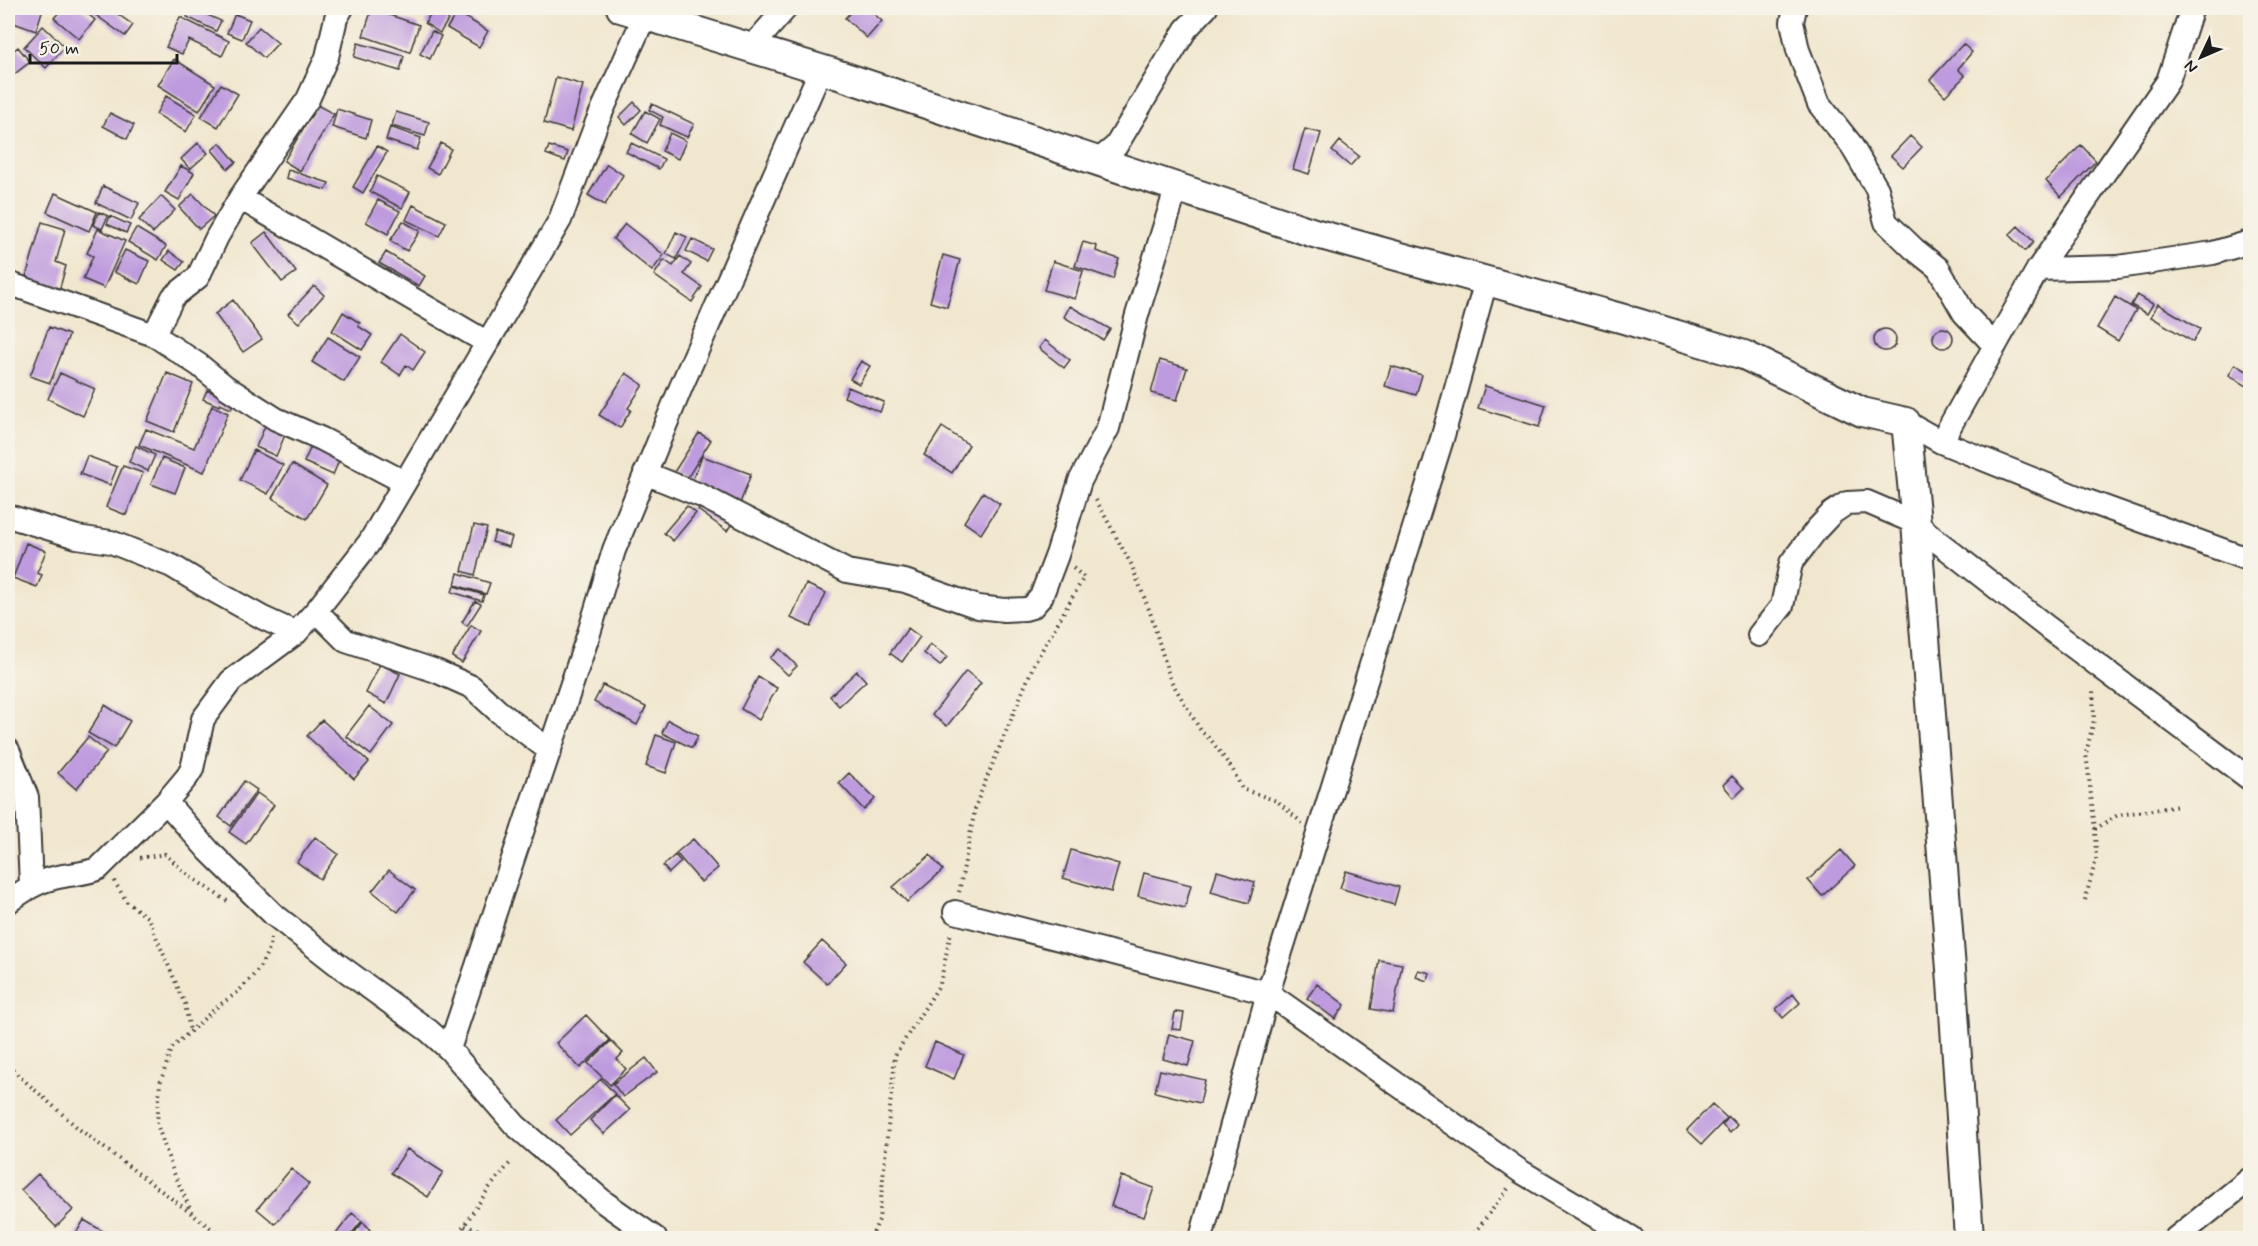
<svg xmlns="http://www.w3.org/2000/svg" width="2258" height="1246" viewBox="0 0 2258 1246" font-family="Mynerve,sans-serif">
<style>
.building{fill:#be9ade}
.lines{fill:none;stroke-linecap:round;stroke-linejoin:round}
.minor-casing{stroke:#3c3a37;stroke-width:26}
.tertiary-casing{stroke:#3c3a37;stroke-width:32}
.path{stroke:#3c3a37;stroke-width:4;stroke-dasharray:1.5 4.5;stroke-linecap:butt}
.minor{stroke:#fff;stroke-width:22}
.tertiary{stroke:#fff;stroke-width:28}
</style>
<rect width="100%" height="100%" fill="#f7f3e8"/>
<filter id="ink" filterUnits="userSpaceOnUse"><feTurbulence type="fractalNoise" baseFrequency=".0167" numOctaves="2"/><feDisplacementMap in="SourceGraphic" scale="12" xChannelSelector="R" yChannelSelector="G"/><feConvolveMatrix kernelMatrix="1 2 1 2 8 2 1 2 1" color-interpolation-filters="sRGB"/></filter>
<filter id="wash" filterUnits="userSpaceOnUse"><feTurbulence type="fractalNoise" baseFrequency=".008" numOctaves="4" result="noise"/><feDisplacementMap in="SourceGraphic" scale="24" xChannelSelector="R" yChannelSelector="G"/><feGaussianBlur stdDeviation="1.35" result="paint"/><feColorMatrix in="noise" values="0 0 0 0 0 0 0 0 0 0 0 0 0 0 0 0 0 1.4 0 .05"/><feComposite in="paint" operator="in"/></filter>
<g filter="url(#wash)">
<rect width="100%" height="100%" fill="#f1e7cf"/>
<g id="blocks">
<path class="building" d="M8,8H43L36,31L8,21Z
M63,8H81L95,20L79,39L54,18Z
M86,8H109L133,25L125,36Z
M192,8L221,21L216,31L187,17Z
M434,8H439L451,15L440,33L425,23Z
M855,8H867L882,21L867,38L845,18Z
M372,9L419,25L410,52L363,36Z
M457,12L488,31L479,47L447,28Z
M235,14L250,20L242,39L227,33Z
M180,17L229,41L222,56L189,40L182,54L166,47Z
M43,26L65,47L46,68L24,47Z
M259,27L278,43L264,58L246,42Z
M432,31L441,36L430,59L420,54Z
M358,43L404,56L400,71L354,57Z
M1963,44L1972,52L1958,69L1965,76L1945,96L1930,80Z
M18,47L30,62L8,79V55Z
M174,59L215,85L199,111L158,85Z
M556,77L583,85L571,131L544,123Z
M221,84L238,94L218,127L201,117Z
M166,96L196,114L186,132L156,114Z
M634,102L641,110L626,125L619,117Z
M652,104L694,124L687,137L660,125L663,117L649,110Z
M317,105L334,114L300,171L284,161Z
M337,109L371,120L366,138L332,127Z
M645,111L660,119L647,143L632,134Z
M396,112L429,122L425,136L392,126Z
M110,113L134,125L127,139L103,126Z
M390,127L421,138L417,150L386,140Z
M1305,129L1321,133L1309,174L1293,169Z
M670,133L686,141L678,159L662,151Z
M1910,136L1922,147L1903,167L1891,156Z
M1340,141L1359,156L1350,166L1332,151Z
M198,143L208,153L190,169L181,159Z
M220,143L236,162L228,169L212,150Z
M441,143L451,149L438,174L427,168Z
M631,143L664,159L659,169L626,152Z
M2081,145L2096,161L2061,197L2046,181Z
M377,146L387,152L363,193L353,187Z
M549,146L568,152L565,161L546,154Z
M607,164L623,175L605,205L588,195Z
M181,166L194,173L179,200L165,192Z
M288,170L329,183L326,190L286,178Z
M377,176L410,192L402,208L370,192Z
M103,186L139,203L131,220L96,203Z
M55,193L97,212L89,231L47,212Z
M193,194L214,216L199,229L179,207Z
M161,196L175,210L153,233L139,220Z
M378,200L400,211L388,234L366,222Z
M413,205L446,222L439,236L406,220Z
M99,212L108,216L102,229L93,225Z
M110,216L130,225L126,233L107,224Z
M403,221L420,231L407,251L390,241Z
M42,222L65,229L56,262L66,266L59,291L25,280Z
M625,224L664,255L652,271L613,239Z
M2018,226L2034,242L2025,251L2009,235Z
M136,228L166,246L158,260L128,242Z
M98,229L125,241L104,288L83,279L93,256L87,253Z
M266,232L296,272L282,282L252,243Z
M676,232L687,237L676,259L666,254Z
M692,239L712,249L706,261L686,251Z
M1083,242L1097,246L1096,251L1119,259L1113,279L1075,266Z
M125,250L149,261L139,284L114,272Z
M169,251L184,262L178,270L163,260Z
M386,252L425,276L419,286L379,263Z
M943,255L960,260L947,307L930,302Z
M680,256L691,264L684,274L702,287L692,302L654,275L664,260L673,266Z
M1053,261L1083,271L1075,299L1044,290Z
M314,286L324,295L299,323L288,314Z
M2137,295L2153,304L2147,314L2131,305Z
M2115,297L2136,310L2118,341L2097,328Z
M233,300L262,339L243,352L215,314Z
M2158,304L2200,329L2193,342L2151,317Z
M1070,306L1110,329L1103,340L1064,317Z
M343,312L360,323L358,326L372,335L362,350L332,331Z
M49,327L69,335L50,383L30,376Z
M1933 338a10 10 0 1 1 20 0a10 10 0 1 1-20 0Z
M1874 340a11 11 0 1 1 22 0a11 11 0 1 1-22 0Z
M400,334L425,352L413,370L406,365L400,375L381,362Z
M328,337L360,357L344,382L312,362Z
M1045,340L1070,360L1064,368L1039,348Z
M1160,360L1187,368L1177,400L1151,393Z
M861,361L870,366L859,384L850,379Z
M2235,364L2250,373V388L2229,375Z
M1391,366L1422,375L1416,395L1385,386Z
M60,373L95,389L83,416L48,399Z
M167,373L193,384L174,432L147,421Z
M626,373L643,385L628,408L631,410L620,428L599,415Z
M1485,386L1546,405L1539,427L1478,408Z
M848,387L884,402L880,412L844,397Z
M207,390L234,402L231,409L220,404L219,406L203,399Z
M212,406L228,413L204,472L139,445L146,429L194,448Z
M268,419L288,428L276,456L256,447Z
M942,427L969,445L952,473L924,455Z
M699,433L711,440L686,480L674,472Z
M314,440L342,453L333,475L304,462Z
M136,446L155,455L148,471L129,462Z
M254,450L283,465L268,494L240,480Z
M87,456L117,467L110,485L80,474Z
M702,456L751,474L739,506L690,487Z
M162,458L185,468L175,493L151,484Z
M292,464L327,485L307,519L272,498Z
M123,466L143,473L126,515L106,507Z
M983,492L1000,504L981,534L964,522Z
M705,502L733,522L727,531L698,510Z
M687,506L696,513L673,541L664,533Z
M474,525L487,528L475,575L462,571Z
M495,532L512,537L509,547L492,542Z
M26,543L46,551L37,573L42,575L37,587L13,578Z
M458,573L490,583L486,594L455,585Z
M806,584L826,593L811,627L791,618Z
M454,586L484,595L482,601L452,592Z
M475,601L481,604L467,626L462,622Z
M471,625L481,631L462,663L452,657Z
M908,628L920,637L902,662L890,653Z
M930,644L947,657L940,666L924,653Z
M780,649L797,666L788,675L770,658Z
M380,664L400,674L386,704L366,693Z
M857,671L866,681L839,706L830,696Z
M966,671L981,683L947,726L932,715Z
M758,677L777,688L759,720L741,709Z
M603,685L646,707L637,725L594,702Z
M105,705L130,721L114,748L88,733Z
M369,706L393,725L371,755L346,736Z
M322,720L369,762L354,779L307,736Z
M668,720L698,736L692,748L662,733Z
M656,735L676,742L666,773L646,766Z
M88,737L107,752L76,789L58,773Z
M849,773L875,799L864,810L839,783Z
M1732,776L1744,788L1734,798L1723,785Z
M244,781L257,790L231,826L219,817Z
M257,793L274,805L246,844L229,832Z
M315,837L338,854L320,879L297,862Z
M693,839L718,868L701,882L676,853Z
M1071,850L1119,864L1111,892L1063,878Z
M1841,850L1855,866L1822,896L1808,880Z
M675,855L681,862L669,873L663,866Z
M930,855L943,870L907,902L893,887Z
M389,870L415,890L398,912L372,891Z
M1217,871L1255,882L1249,903L1211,892Z
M1346,871L1399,887L1394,905L1340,888Z
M1144,873L1191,885L1185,908L1138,896Z
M822,941L846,963L827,984L803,962Z
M1379,960L1402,964L1393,1013L1371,1009Z
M1418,970L1430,973L1427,981L1416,977Z
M1317,984L1345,1005L1335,1019L1307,998Z
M1793,994L1800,1003L1783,1018L1776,1009Z
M1175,1012L1184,1013L1181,1030L1172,1029Z
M586,1015L610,1040L580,1068L556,1043Z
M1169,1034L1195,1041L1188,1066L1163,1059Z
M611,1041L623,1053L617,1059L626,1069L610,1085L588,1063Z
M935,1042L964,1055L954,1079L925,1066Z
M646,1058L657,1072L623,1097L613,1084Z
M1160,1070L1205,1080L1200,1103L1155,1092Z
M601,1079L615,1094L570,1135L556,1120Z
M615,1095L630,1110L604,1134L590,1120Z
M1712,1104L1727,1118L1702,1144L1687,1130Z
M1729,1117L1737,1125L1730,1133L1722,1125Z
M407,1149L443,1172L428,1197L391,1173Z
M291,1169L309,1184L275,1224L257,1209Z
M38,1174L73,1210L56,1227L21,1190Z
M1121,1176L1154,1188L1144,1217L1111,1206Z
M352,1213L362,1221L348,1238H333Z
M84,1220L111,1236L110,1238H73Z
M363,1222L370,1229L362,1238L355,1232Z"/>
</g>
</g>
<g filter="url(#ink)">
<use href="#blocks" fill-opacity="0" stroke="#3c3a37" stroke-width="1.5"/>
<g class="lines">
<defs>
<path id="minor" d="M1795,8L1792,22L1798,50L1819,104L1850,143L1877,189L1886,222L1914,249L1938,268L1964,313L1995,346
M751,48L786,8
M1099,160L1116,146L1186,29L1206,8
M240,198L486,342
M2038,269L2118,267L2213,253L2250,242
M8,283L154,335L199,365L226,387L276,419L322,439L404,482
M154,335L173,297L198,277L217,237L240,198L308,99L327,57L336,18L342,8
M1906,422L1941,442L2082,499L2250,560
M1941,442L2038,269L2168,81L2192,8
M645,473L702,496L847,571L905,581L978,607L1004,610L1025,609L1032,607L1041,597L1057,555L1080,481L1108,428L1137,315L1177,186
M8,516L77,537L111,542L172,566L207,587L263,618L296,633
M316,611L346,641L436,671L472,687L498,711L550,751
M1759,635L1782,606L1791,563L1817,529L1832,513L1847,503L1867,502L1916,523L1937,541L2047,627L2250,779
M8,750L27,797L31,885
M166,802L209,851L273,914L337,964L429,1031L449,1049L515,1125L605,1203L655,1238
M8,902C24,890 38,881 58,877C71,874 87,874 99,868L166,802L187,777L192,769L203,719L231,681L296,633L316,611L369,543L560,220L597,122L645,15
M955,912L1268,993L1520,1171L1632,1238
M449,1049L589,633L614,550L681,387L821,69
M1201,1238L1268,993L1442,439L1486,281
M2176,1238L2250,1179"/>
<path id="tertiary" d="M621,8L833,73L1314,233L1624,319L1744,355L1862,412L1906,422L1916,523L1952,982L1969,1238"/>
</defs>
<use href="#minor" class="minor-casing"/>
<use href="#tertiary" class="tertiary-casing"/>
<path class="path" d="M1096,500L1131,564L1150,612L1170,679L1201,731L1211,740L1233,770L1242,789L1277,801L1302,823
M2095,829L2118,815L2180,806
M140,858L165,854L189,876L227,901
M114,881L127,902L148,918L185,1004L190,1031
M959,892L976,804L1034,664L1084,577L1073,568
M2085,900L2096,859L2095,829L2086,753L2094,720L2093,688
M8,1066L79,1129L224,1238
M192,1213L173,1171L157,1124L160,1083L172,1048L218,1006L238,992L259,969L270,947L271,937
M465,1226L486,1232L493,1238
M456,1238L489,1188L511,1162
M871,1238L879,1220L895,1055L940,984L951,932
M1471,1238L1510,1186"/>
<use href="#minor" class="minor"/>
<use href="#tertiary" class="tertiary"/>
</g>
</g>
<rect width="2258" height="1246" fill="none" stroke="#f7f3e8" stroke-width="30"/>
<g transform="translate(2201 57) rotate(226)" stroke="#f7f3e8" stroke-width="4.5" paint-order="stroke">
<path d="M0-4.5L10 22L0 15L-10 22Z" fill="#1c1c1c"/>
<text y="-9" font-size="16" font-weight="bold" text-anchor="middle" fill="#1c1c1c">N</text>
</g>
<path d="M30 54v9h147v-9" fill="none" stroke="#1c1c1c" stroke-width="3"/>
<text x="39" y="54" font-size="18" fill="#1c1c1c" stroke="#f7f3e8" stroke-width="4.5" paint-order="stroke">50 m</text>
</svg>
